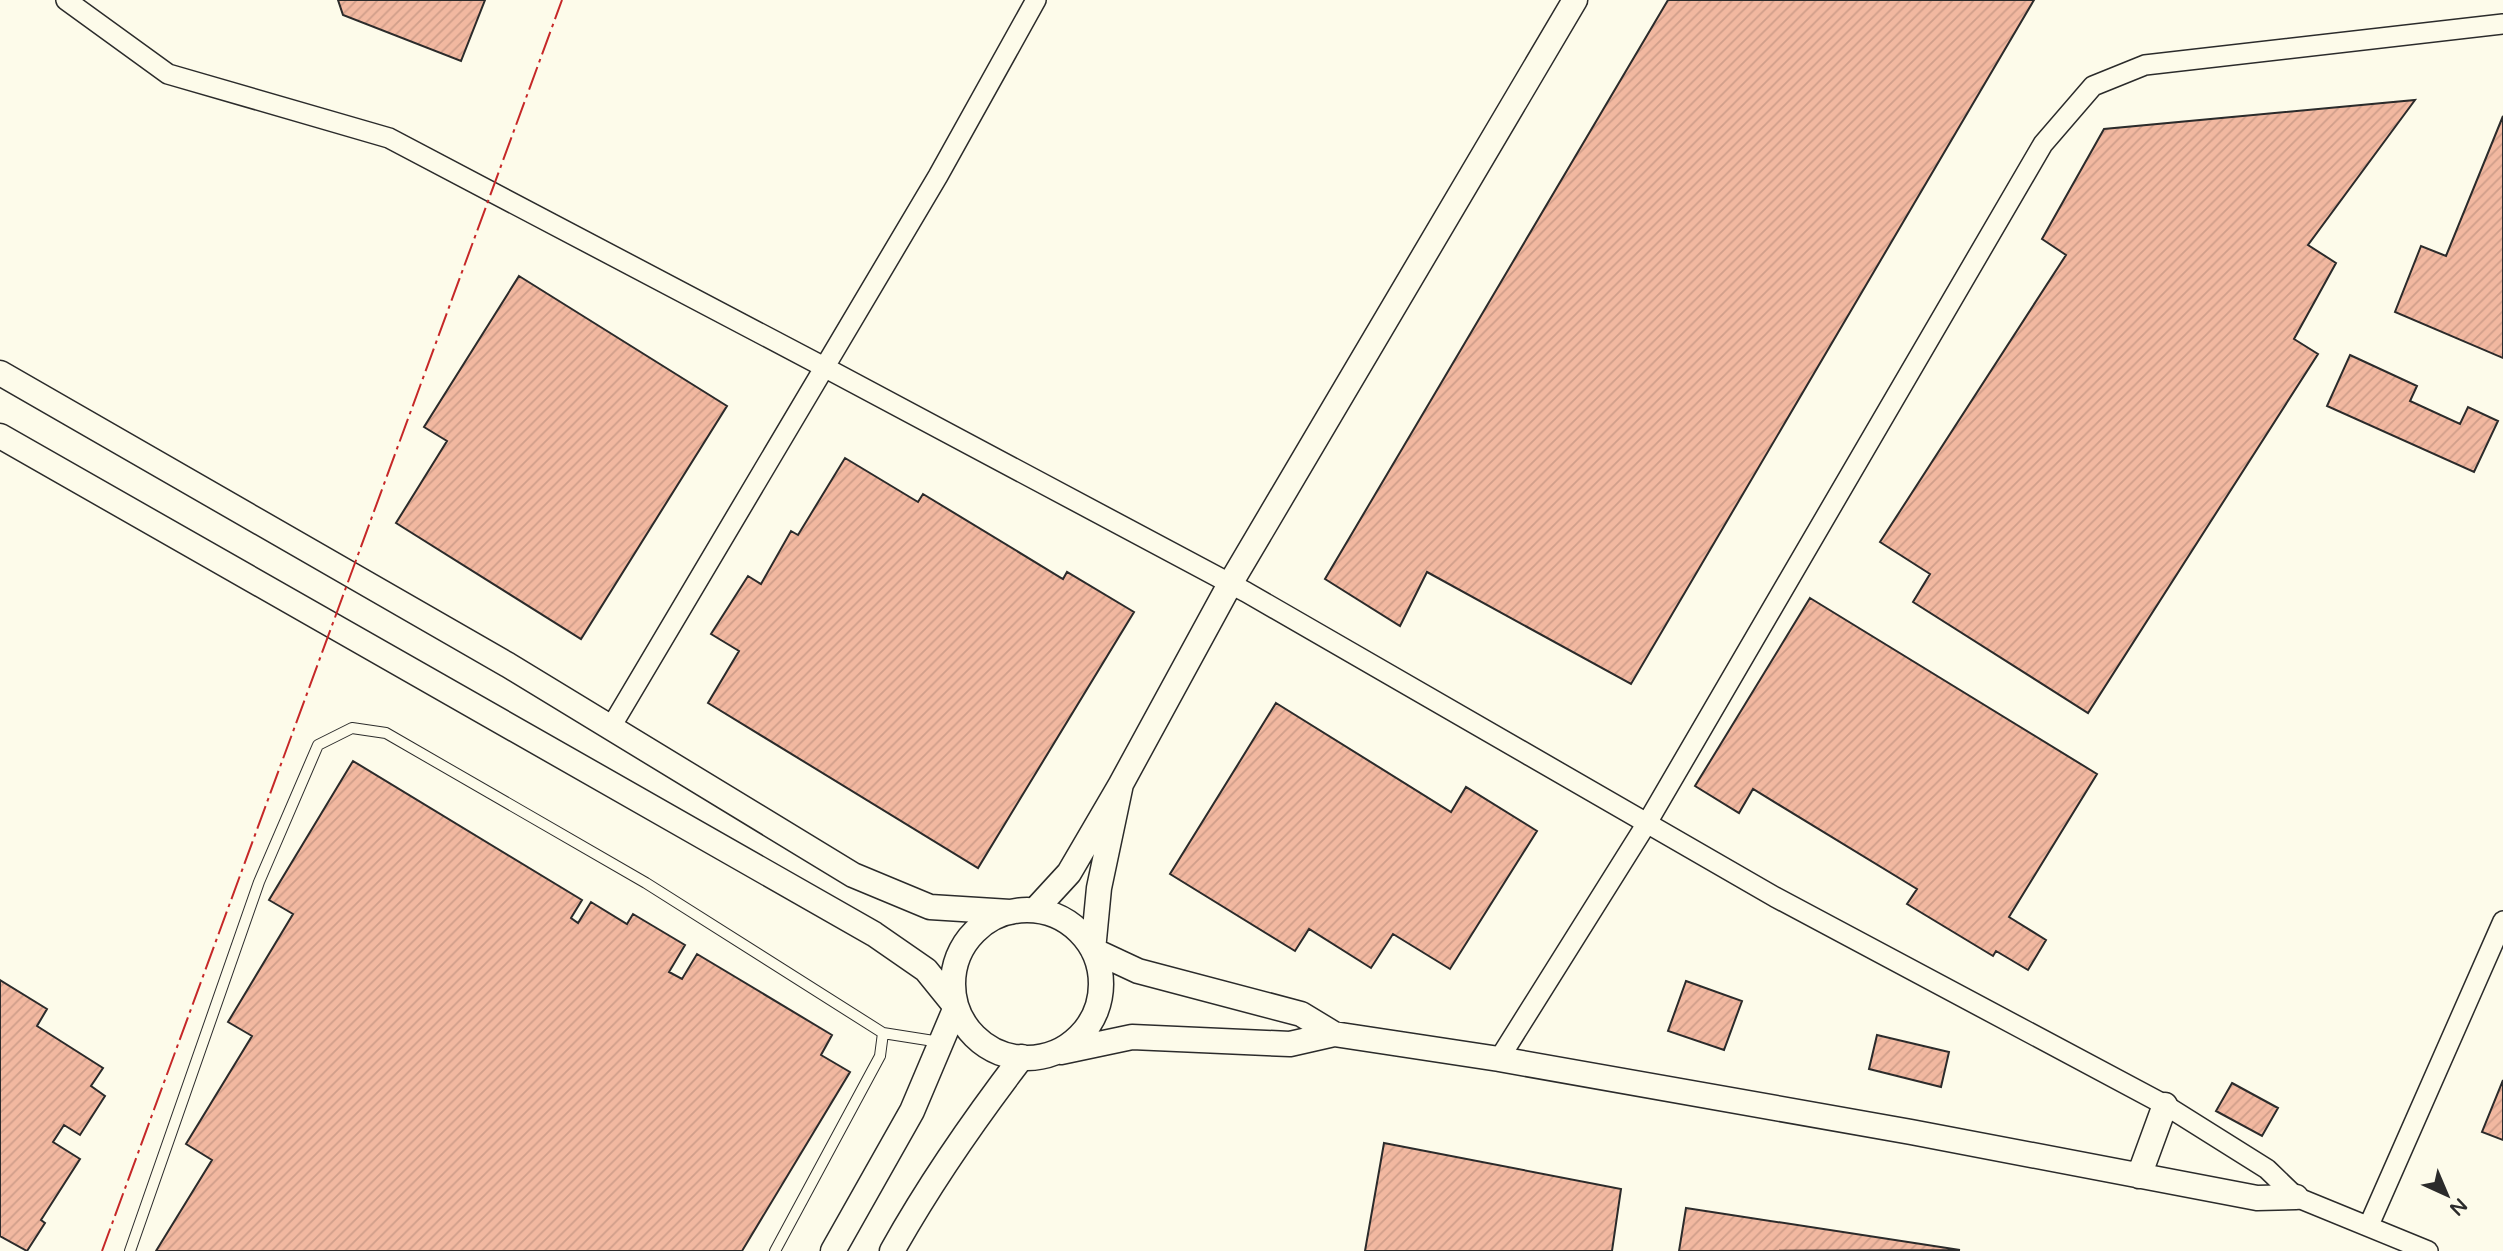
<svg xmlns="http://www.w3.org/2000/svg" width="2503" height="1251" viewBox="0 0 2503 1251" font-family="'Varela Round',sans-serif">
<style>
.building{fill:url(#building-hatch);stroke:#2b2b2b;stroke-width:2}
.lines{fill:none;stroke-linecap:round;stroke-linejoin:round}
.service-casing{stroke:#2b2b2b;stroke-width:12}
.minor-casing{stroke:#2b2b2b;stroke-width:22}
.tertiary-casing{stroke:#2b2b2b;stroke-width:27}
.service{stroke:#fdfbea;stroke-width:10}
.minor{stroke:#fdfbea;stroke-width:19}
.tertiary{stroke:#fdfbea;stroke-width:24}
.power{stroke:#c62828;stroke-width:2;stroke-dasharray:24 5 3.5 5;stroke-linecap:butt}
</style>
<defs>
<pattern id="building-hatch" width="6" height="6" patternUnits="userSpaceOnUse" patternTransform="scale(1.75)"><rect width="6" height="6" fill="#f2b8a0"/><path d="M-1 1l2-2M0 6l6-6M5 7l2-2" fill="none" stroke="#d09e8a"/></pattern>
</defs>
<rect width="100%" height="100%" fill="#fdfbea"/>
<path class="building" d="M338,0H485L461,61L343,15Z
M1668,0H2034L1631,684L1427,572L1400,626L1325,579Z
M2415,100L2308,245L2336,263L2294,339L2318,354L2088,713L1913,602L1930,574L1880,542L2066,255L2042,239L2104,129Z
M2503,116V358L2395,312L2421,246L2446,256Z
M519,276L727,406L581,639L396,523L447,441L424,427Z
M2350,355L2417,386L2410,401L2460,424L2468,407L2498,421L2474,472L2327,406Z
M845,458L918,502L923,494L1063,579L1067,572L1134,612L978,868L708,703L739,651L711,634L748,576L761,584L791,531L798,535Z
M1810,598L2097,774L2009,917L2046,940L2028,970L1996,951L1993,956L1907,904L1917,889L1753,789L1739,813L1695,786Z
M1276,703L1451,812L1466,787L1537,831L1450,969L1393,934L1371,968L1309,929L1295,951L1170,874Z
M353,761L582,900L571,918L578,923L591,902L627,924L633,914L685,945L669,972L682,979L697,954L832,1035L821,1055L850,1072L742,1251H156L212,1160L186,1144L252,1036L228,1022L293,914L269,900Z
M0,980L47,1009L37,1026L103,1068L91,1086L105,1096L80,1135L64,1125L53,1142L80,1159L41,1220L45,1223L27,1251L0,1236Z
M1686,981L1742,1001L1724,1050L1668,1031Z
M1877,1035L1949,1052L1941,1087L1869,1069Z
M2503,1080V1140L2482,1132Z
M2232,1083L2278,1108L2262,1136L2216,1111Z
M1384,1143L1621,1189L1612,1251H1365Z
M1686,1208L1960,1250L1679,1251Z"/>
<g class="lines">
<defs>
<path id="service" d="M130,1251L259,882L318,745L352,728L386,733L646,883L883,1033L940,1042
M775,1251L880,1056L883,1033"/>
<path id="minor" d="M66,0L168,74L389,138L824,367L1246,592L1775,897L2165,1105L2267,1169L2296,1197L2428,1251
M611,727L938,176L1036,0
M1499,1059L1647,823L2043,144L2093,86L2145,65L2503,24
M2369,1225L2503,921"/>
<path id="tertiary" d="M0,373L508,665L853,875L930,907L1010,912
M0,436L874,934L926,970L956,1007L912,1111L833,1251
M1121,784L1230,584L1575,0
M1035,910L1069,873L1121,784L1099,888L1093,950L1138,971L1301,1014L1334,1034L1499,1059L1911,1132L2257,1198L2296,1197
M953 984a74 74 0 1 1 148 0a74 74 0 1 1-148 0Z
M1061,1052L1132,1037L1290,1044L1334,1034
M2139,1176L2165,1105
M892,1251C931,1181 973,1121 1022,1057"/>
</defs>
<use href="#service" class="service-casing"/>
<use href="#minor" class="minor-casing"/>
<use href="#tertiary" class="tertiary-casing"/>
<use href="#service" class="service"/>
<use href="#minor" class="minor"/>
<use href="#tertiary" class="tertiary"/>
<path class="power" d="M102,1251L562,0"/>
</g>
<g transform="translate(2447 1195) rotate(136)" stroke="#fdfbea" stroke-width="5" paint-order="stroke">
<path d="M0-5L12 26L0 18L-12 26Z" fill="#2b2b2b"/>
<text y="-10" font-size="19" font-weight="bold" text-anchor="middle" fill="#2b2b2b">N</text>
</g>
</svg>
